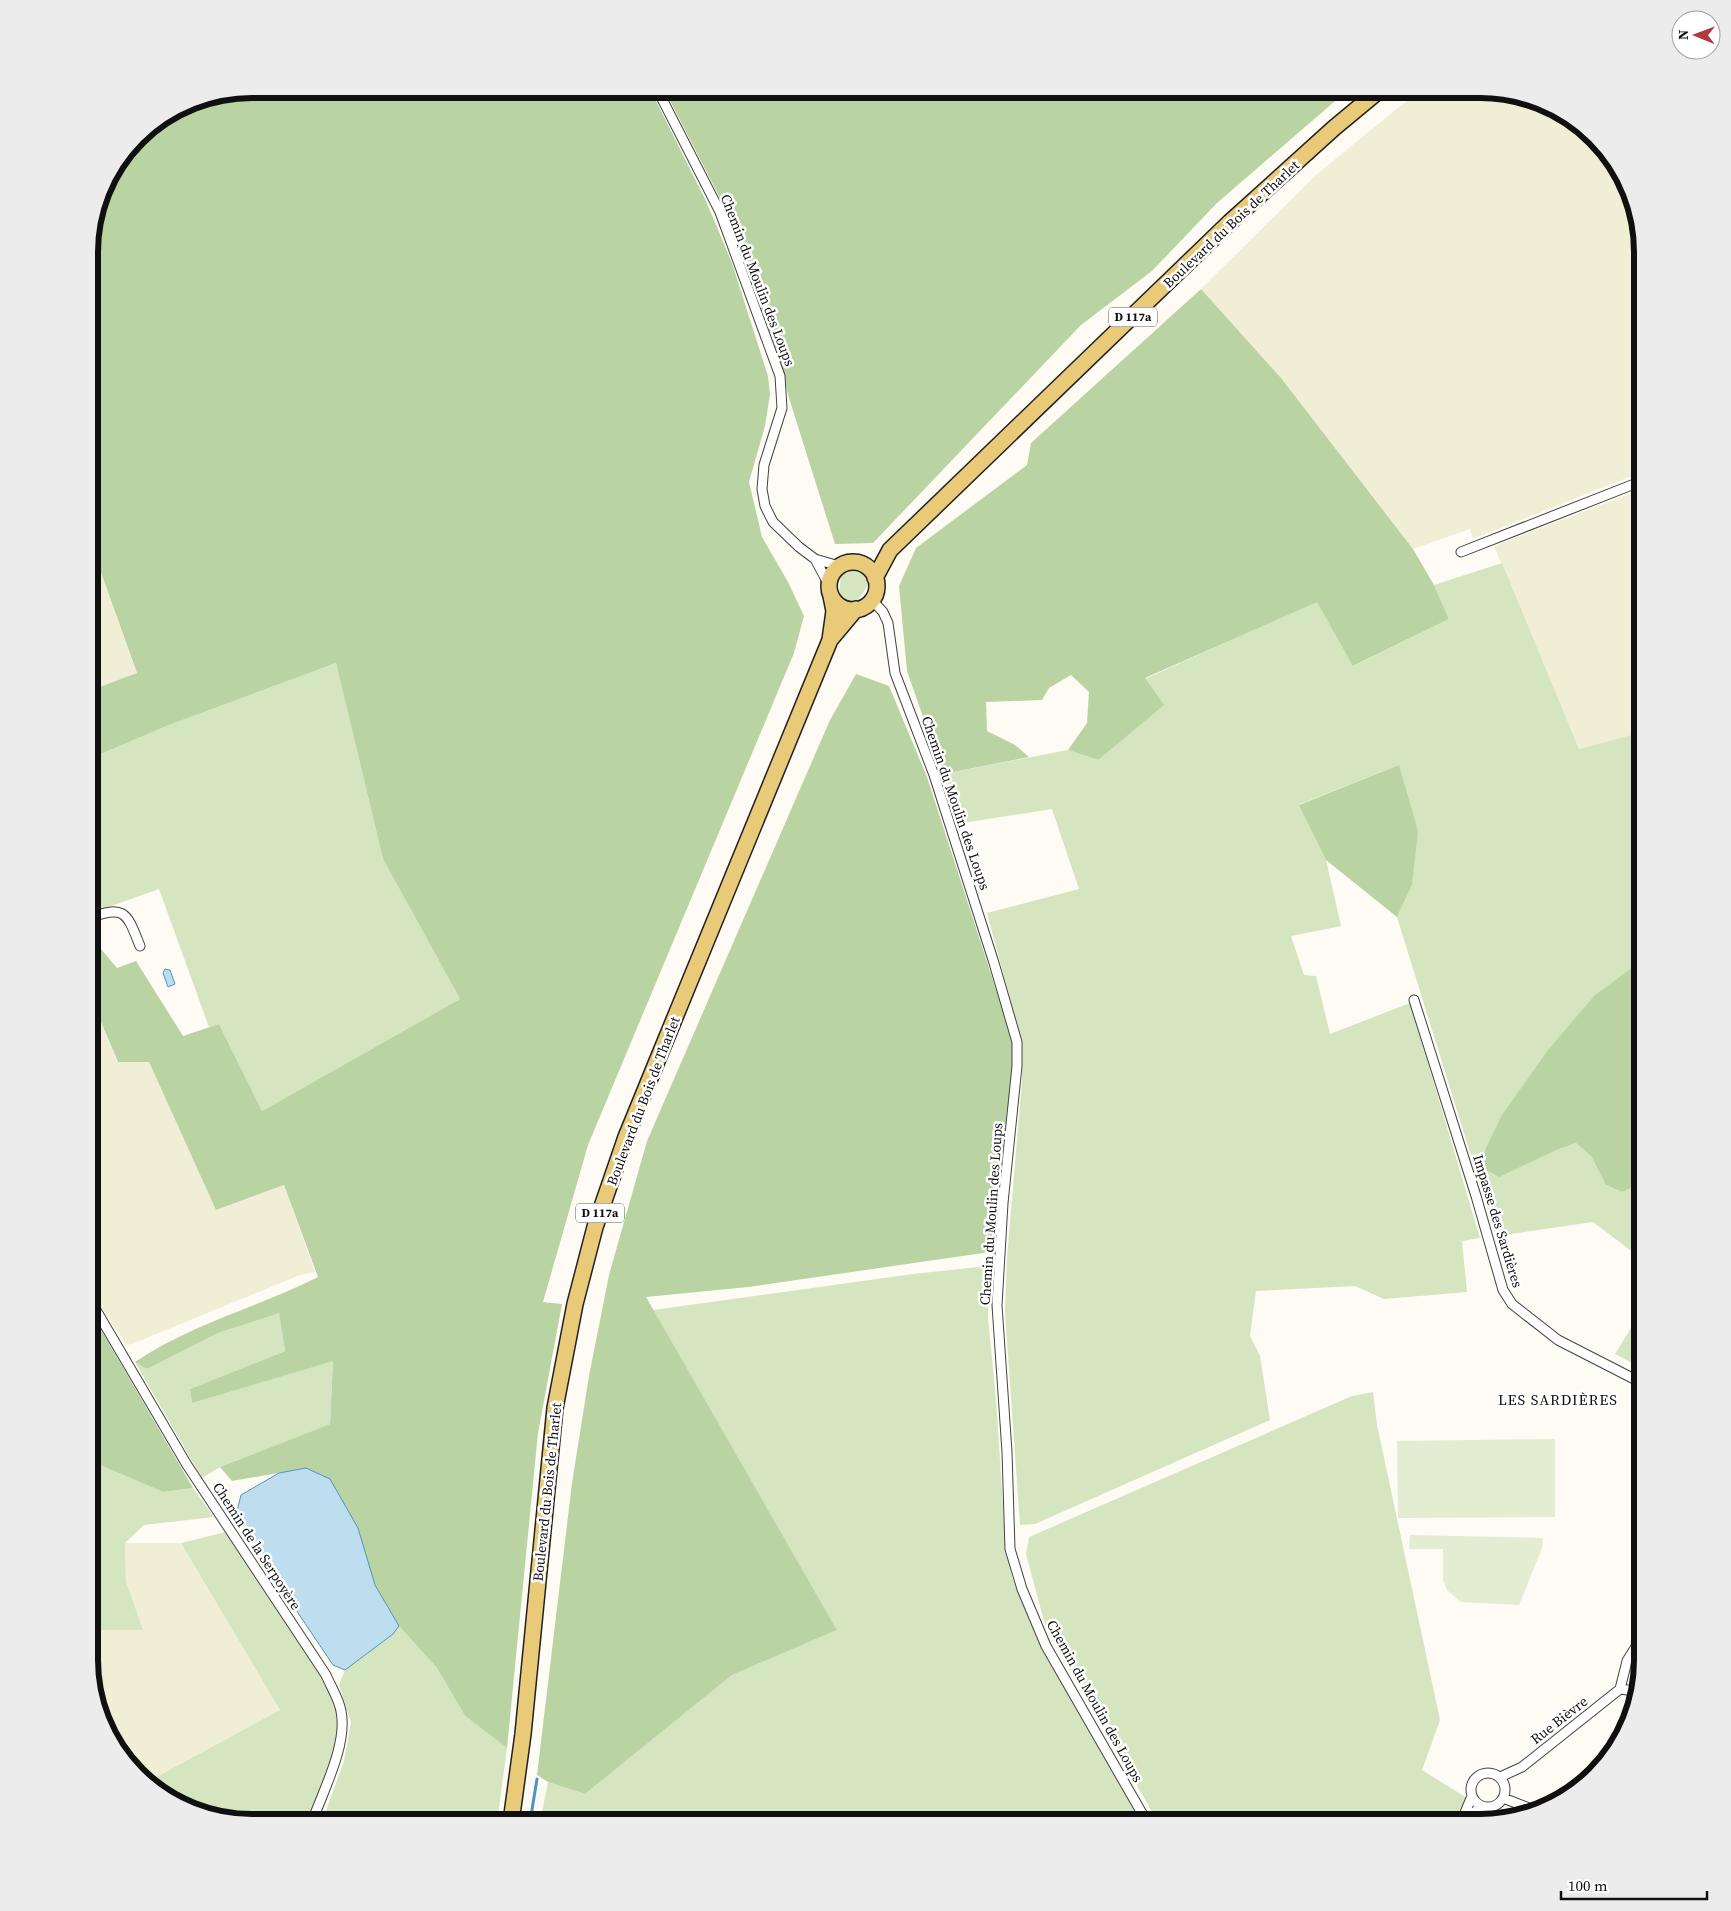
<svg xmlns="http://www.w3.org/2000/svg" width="1731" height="1911" viewBox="0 0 1731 1911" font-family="'Source Serif 4',serif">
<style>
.farmland{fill:#f1eed6}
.green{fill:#d4e5c0}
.forest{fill:#b9d4a2}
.pitch{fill:#e4edd1}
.water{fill:#bedeef;stroke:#4e94be}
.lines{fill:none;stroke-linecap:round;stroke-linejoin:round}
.stream{stroke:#4e94be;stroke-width:3}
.street-casing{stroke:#434343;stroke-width:11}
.primary-casing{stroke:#212121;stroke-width:18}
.street{stroke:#fff;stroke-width:9}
.primary{stroke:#e8ca79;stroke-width:15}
.labels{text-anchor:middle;stroke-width:5;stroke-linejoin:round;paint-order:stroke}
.shield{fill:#fff;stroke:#585858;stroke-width:1}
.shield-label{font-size:12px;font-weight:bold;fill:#101010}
.street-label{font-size:14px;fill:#101010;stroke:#fff}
.neighbourhood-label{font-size:15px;letter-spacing:1px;fill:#101010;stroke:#fff}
.rim{fill:none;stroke:#101010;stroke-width:6}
</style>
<rect width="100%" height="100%" fill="#fefbf4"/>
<path class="farmland" d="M1425,89H1490L1552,106L1609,152L1634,199L1642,251V472L1473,539L1470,529L1413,549L1281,378L1201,289L1316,175L1400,106Z
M1642,489V732L1579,749L1494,546Z
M89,539L137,674L89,691Z
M89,994L117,1062H149L216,1210L284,1185L315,1272L300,1275L132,1344L126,1345L89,1288Z
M125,1543H181L280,1710L149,1781L122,1759L97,1712L89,1660V1630H143L126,1581Z"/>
<path class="green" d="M1502,563L1579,749L1642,732V960L1595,995L1554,1151L1576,1143L1591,1156L1606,1185L1622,1192L1642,1183V1259L1593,1222L1496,1236L1397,917L1412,885L1399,765L1300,804L1326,860L1341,926L1291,936L1304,975L1316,976L1330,1034L1410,1003L1480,1238L1462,1241L1467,1292L1384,1299L1355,1286L1256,1291L1250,1336L1260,1356L1270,1420L1035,1524L1020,1525L1005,1312L1007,1258L1022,1081L1021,1040L987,913L1079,889L1052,809L956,824L943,774L1068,750L1098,760L1145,679L1317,601L1354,666L1449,619L1434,585Z
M849,570L861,573L869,583C862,594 852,615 839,595L841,574Z
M336,663L383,859L460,999L262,1111L219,1024L209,1027L159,889L89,914V759L169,725Z
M988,1266V1318L996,1399L1005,1537L1012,1577L1041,1648L1143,1822H540L548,1782L585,1794L732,1675L837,1630L653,1310L913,1274Z
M1642,1310V1368L1615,1354Z
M279,1312L285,1351L190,1389L192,1403L333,1360L330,1424L220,1467L202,1478L135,1362L147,1369L218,1333Z
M1373,1392L1377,1425L1440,1720L1422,1770L1467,1798L1455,1817L1449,1822H1158L1063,1658L1044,1621L1026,1554L1029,1537L1352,1396Z
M93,1462L163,1492L193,1488L214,1517L144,1525L125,1543L126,1581L143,1630H89V1463Z
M226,1532L326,1682L337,1710L340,1724L332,1758L308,1822H251L180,1806L149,1781L280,1710L181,1543Z
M399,1626L437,1668L465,1716L507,1748L497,1822H322L344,1761L351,1722L339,1685L345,1670L393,1634Z"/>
<path class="forest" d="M251,89H650L706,201L732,263L768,376L770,394L765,426L749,482L762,537L788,582L804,616L794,653L588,1145L543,1302L562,1304L538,1433L507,1748L465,1716L437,1668L399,1626L375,1585L358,1528L306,1468L232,1481L220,1467L330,1424L333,1361L192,1403L190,1389L285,1351L279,1313L218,1333L147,1369L135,1362C193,1323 257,1308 318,1277L284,1185L216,1210L149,1062H118L89,994V935L117,968L136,961L183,1036L219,1024L262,1111L460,999L383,859L336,663L169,725L89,759V691L137,673L89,539V240L105,180L144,129L189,101Z
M664,89H1349L1217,203L1152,271L1081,325L873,543L835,544L789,398L780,360L722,202Z
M1201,289L1281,378L1413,549L1434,585L1449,619L1353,666L1317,602L1145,678L1164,705L1098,760L1068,750L1087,723L1089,692L1071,675L1049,688L1042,700L986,702L987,731L1015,745L1029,757L943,774L907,671L899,586L916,548L1027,465L1031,443Z
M856,674L889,686L927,777L1015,1048L990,1252L748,1287L646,1297L837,1630L732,1675L585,1794L548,1782L537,1775L572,1483L589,1376L609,1275L647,1141L830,720Z
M1399,765L1418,831L1412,885L1397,917L1326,860L1299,805Z
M1642,960V1183L1622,1192L1606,1185L1591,1156L1576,1143L1554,1151L1499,1177L1485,1169V1150L1502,1115L1548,1050L1595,995Z
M89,1309L193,1488L163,1492L93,1462L89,1463Z"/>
<path class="pitch" d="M1555,1439V1517L1398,1518L1397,1441Z
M1410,1535L1543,1538L1542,1548L1519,1605L1461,1602L1447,1590L1443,1580V1549H1409Z"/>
<path class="water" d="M165,969L170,970L175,984L168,987L163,973Z
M1642,1022V1147C1625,1118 1637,1055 1642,1022Z
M306,1468L330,1479L358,1528L375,1585L399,1626L393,1634L345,1670L333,1665L251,1543L237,1511L241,1495L279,1473Z"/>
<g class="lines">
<path class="stream" d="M530,1822L537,1779"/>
<defs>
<path id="street" d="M657,89L720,212L780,376L782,408L764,465L762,489L765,506L773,522L799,547L815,559L839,566
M1461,552L1642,481
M815,559L829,585
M872,600L883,612L888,623L895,673L934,775L994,963L1017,1042V1066L1003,1203L997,1305L1007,1452L1010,1549L1022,1589L1046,1646L1147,1822
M89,918C126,904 127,914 140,946
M1414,1000L1476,1196L1503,1290L1512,1304L1558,1340L1642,1383
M89,1298L187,1465L326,1675C331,1687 339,1699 341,1711C348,1744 323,1791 312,1822
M1620,1689L1627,1661L1642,1637
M1471 1790a17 17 0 1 1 34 0a17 17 0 1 1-34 0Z
M1500,1777L1522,1767L1620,1689L1635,1691
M1503,1798L1537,1811
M1461,1822L1472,1796
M1462,1822L1482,1806"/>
<path id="primary" d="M829 586a24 24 0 1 1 48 0a24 24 0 1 1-48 0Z
M875,578L890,550L1230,222L1334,128L1381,89
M830,640L856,609
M511,1822L523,1734L555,1408L575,1304L595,1227L626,1137L655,1066L830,640L834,611L831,596"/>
</defs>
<use href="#street" class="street-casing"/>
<use href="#primary" class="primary-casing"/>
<use href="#street" class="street"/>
<use href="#primary" class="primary"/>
</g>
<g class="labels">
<g class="shield">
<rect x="1109" y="307.5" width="48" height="19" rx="4"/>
<rect x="576" y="1203.5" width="48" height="19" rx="4"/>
</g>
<g class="shield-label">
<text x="1133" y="321">D 117a</text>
<text x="600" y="1217">D 117a</text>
</g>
<g class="street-label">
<text transform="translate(1231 224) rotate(-43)" y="5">Boulevard du Bois de Tharlet</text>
<text transform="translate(758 280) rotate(69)" y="5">Chemin du Moulin des Loups</text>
<text transform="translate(956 803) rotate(71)" y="5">Chemin du Moulin des Loups</text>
<text transform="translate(643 1101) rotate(-69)" y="5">Boulevard du Bois de Tharlet</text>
<text transform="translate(991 1214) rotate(-86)" y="5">Chemin du Moulin des Loups</text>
<text transform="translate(1498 1221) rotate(73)" y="5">Impasse des Sardières</text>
<text transform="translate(547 1492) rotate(-84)" y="5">Boulevard du Bois de Tharlet</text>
<text transform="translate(257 1546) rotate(57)" y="5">Chemin de la Serpoyère</text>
<text transform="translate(1095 1701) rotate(61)" y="5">Chemin du Moulin des Loups</text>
<text transform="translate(1559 1720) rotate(-38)" y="5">Rue Bièvre</text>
</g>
<g class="neighbourhood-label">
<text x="1558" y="1405">LES SARDIÈRES</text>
</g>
</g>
<path d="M0 0H1731V1911H0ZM252 98H1480A154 154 0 0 1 1634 252V1660A154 154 0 0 1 1480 1814H252A154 154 0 0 1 98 1660V252A154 154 0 0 1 252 98Z" fill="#ececec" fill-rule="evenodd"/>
<path class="rim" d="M252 98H1480A154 154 0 0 1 1634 252V1660A154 154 0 0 1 1480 1814H252A154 154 0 0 1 98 1660V252A154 154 0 0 1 252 98Z"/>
<g transform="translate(1696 35) rotate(271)"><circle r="24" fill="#ffffff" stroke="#9f9f9f"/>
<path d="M0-4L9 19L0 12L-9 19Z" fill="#b03840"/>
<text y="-8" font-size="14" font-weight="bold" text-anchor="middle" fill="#101010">N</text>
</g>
<path d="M1561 1891v8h146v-8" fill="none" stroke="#101010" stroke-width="2.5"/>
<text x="1568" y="1891" font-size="15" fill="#101010" stroke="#ffffff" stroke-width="4" paint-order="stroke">100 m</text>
</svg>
